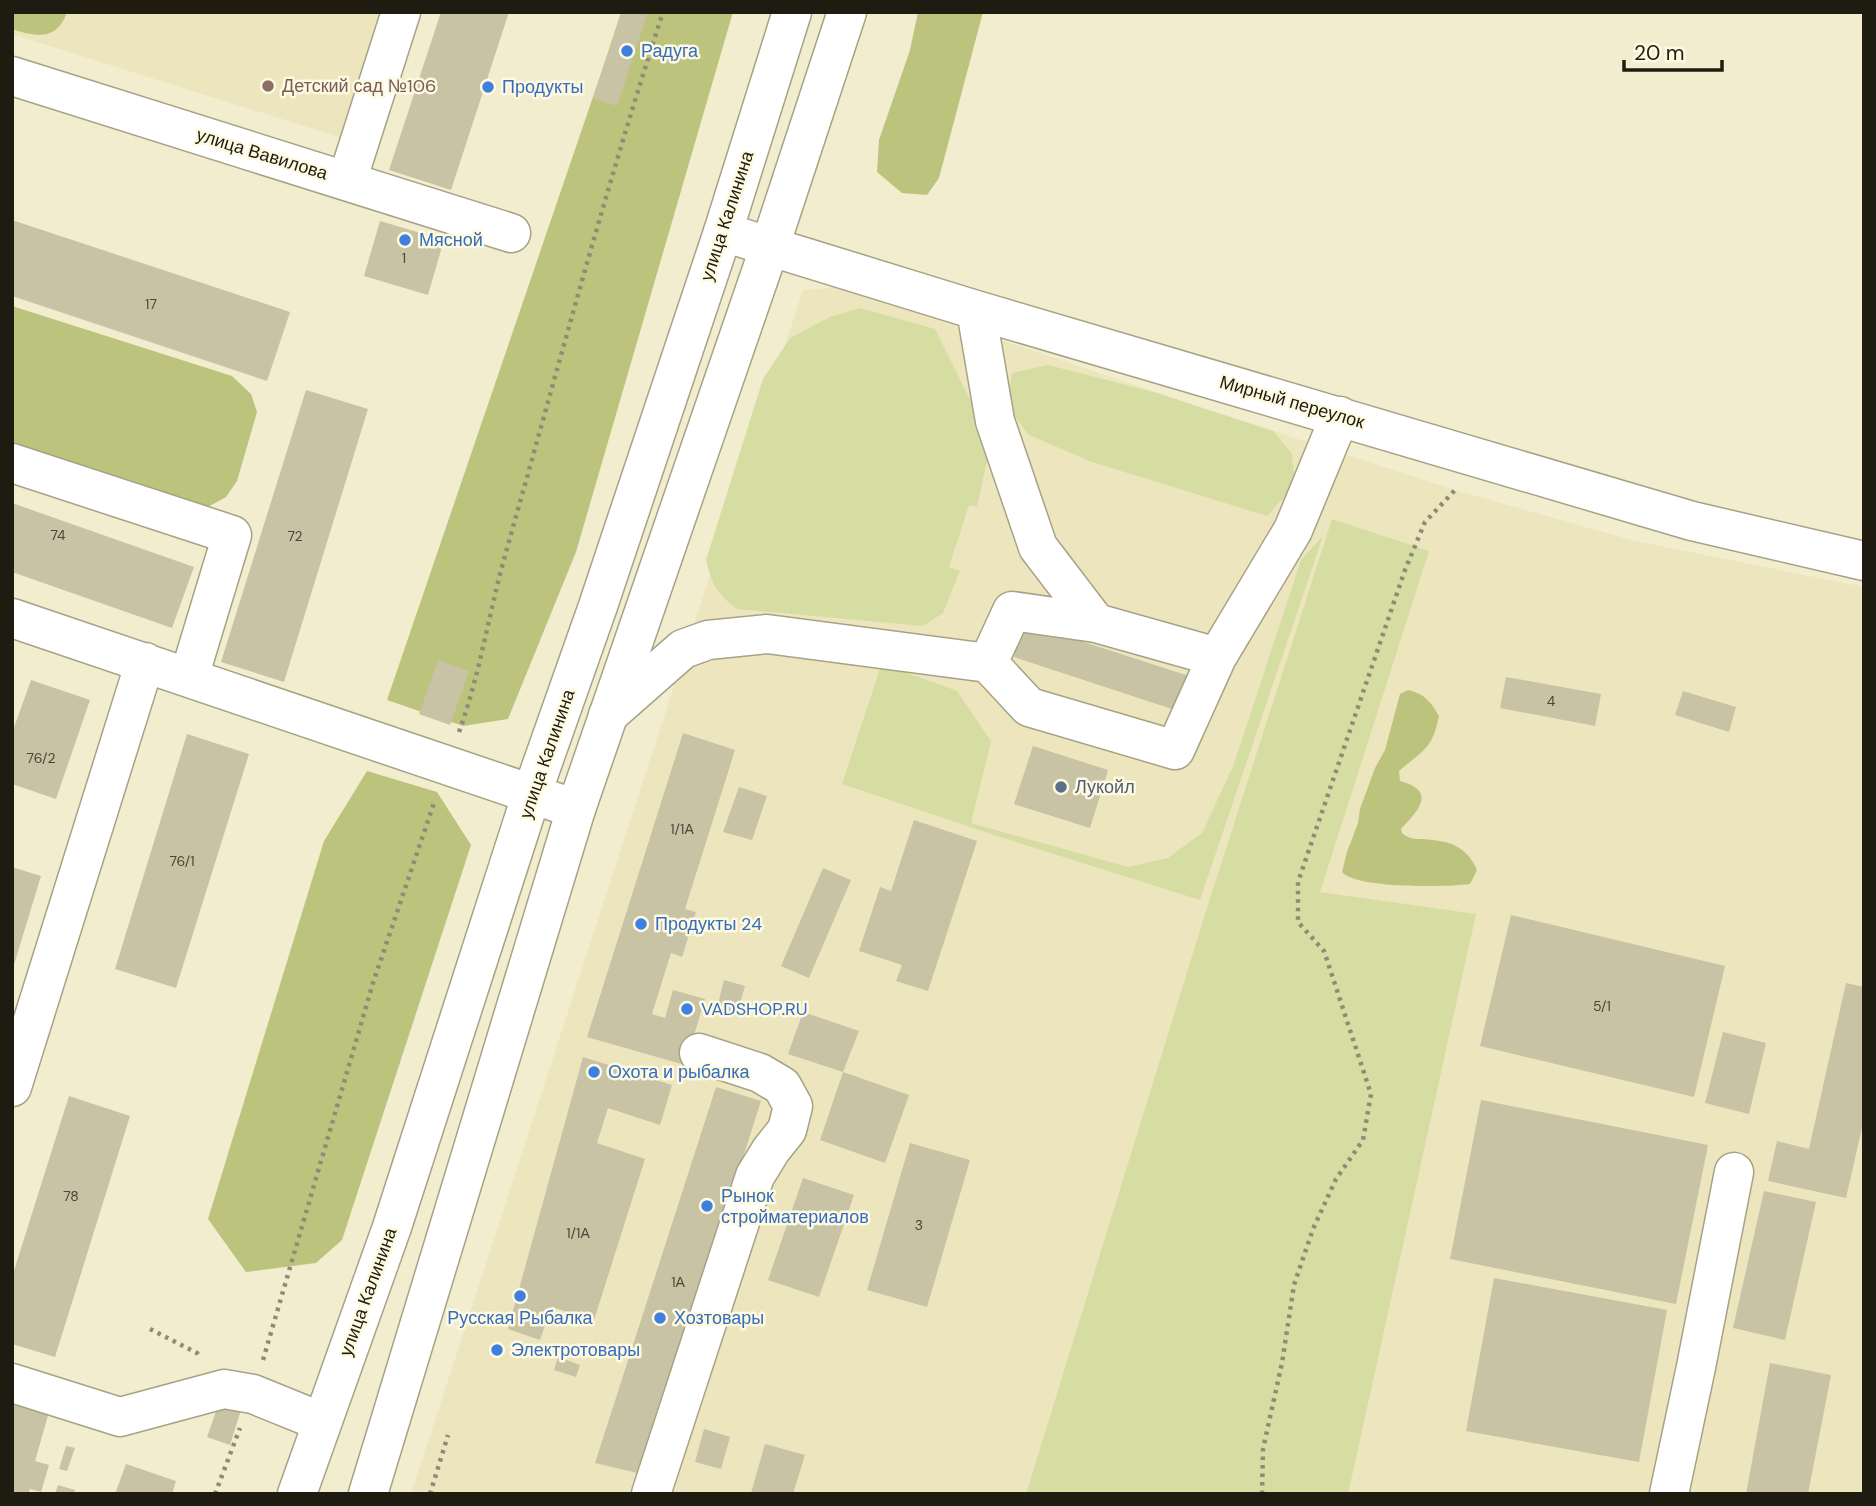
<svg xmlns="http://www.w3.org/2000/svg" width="1876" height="1506" viewBox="0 0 1876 1506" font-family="'DM Sans',sans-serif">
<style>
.built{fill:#ece5be}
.green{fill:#d6dda2}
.forest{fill:#bcc37d}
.building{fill:#c8c3a5}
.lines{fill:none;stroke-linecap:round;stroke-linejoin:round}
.minor-casing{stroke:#a7a285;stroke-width:41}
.highway-casing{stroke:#a7a285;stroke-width:41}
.path{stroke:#8f8b76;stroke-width:4.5;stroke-dasharray:3.5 5;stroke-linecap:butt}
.minor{stroke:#fff;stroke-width:38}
.highway{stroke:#fff;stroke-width:38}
.shop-dot{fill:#3f7fe0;stroke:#fefae1;stroke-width:2.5}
.education-dot{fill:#8d6e63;stroke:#fefae1;stroke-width:2.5}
.service-dot{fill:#5c6f8a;stroke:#fefae1;stroke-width:2.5}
.labels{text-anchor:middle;stroke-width:5;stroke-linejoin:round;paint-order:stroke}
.number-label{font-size:14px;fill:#484636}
.shop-label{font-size:18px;fill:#366cbe;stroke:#fefae1;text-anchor:start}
.education-label{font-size:18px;fill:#785e54;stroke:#fefae1;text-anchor:start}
.street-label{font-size:18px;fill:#1e1c11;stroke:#fefae1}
.service-label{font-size:18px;fill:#4e5e75;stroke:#fefae1;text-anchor:start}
</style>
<rect width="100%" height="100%" fill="#f2edce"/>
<path class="built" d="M12,12H382L342,138L12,34Z
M843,287L1227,416L1455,490L1631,540L1864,587V1494H411L803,290Z"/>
<path class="green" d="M860,308L935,329L991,442L977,507L969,505L949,567L960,571L943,613L923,626L737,609C717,594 712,584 706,560L763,379L790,338L830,317Z
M1048,365L1157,393L1273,431L1292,454L1295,485L1267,516L1092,462L1029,435L1007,406L1012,373Z
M1332,519L1429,551L1320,892L1476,914L1348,1494H1026L1206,911Z
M1323,536L1200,900L997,836L842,784L881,666L919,677L957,691L991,741L971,823L1128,867L1168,858L1202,833L1234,764L1301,560Z"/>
<path class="forest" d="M12,12H67C57,41 36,37 12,29Z
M622,12H733L576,552L508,719L463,726L387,700Z
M918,12H983L939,178L927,195L902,193L877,172L879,140L910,50Z
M12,306L232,376L251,394L257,412L237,481L226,497L206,508L12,449Z
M1408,690C1425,694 1431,702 1439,716C1432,750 1423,750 1399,771L1400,781C1437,791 1419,810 1401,829L1402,833C1409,839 1414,839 1423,839C1449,841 1466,845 1477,870L1470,884C1448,887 1356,889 1342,872L1347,852L1358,823L1360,809L1375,768L1385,750L1400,694Z
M367,771L437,792L471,845L342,1240L316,1263L246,1272L208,1219L324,841Z"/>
<path class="building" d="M441,12H509L451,190L389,170Z
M621,12H648L617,106L593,98Z
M12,220L290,312L267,381L12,296Z
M380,221L444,240L428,295L364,276Z
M306,390L368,409L284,682L221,662Z
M12,503L194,567L172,628L12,572Z
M1025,623L1189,676L1178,711L1014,657Z
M438,660L469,671L450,725L419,714Z
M1506,677L1601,694L1595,726L1500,708Z
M31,680L90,700L56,799L12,784V733Z
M1683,691L1736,707L1729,732L1675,715Z
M683,733L735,750L685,909L696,912L682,957L671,953L652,1014L665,1018L673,990L705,999L685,1065L587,1037Z
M187,734L249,754L176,988L115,969Z
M1033,746L1108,770L1090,828L1014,804Z
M739,787L767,796L752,840L723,832Z
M914,820L977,841L928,991L896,981L902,965L859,951L880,887L891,891Z
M12,867L41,876L13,968H12Z
M823,868L851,880L809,978L781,966Z
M1511,915L1725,966L1694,1097L1480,1046Z
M724,980L745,986L737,1014L717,1008Z
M1846,983L1864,987V1119L1846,1198L1768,1181L1777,1141L1809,1149Z
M803,1012L859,1031L843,1072L788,1054Z
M1723,1032L1766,1043L1749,1114L1705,1103Z
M583,1057L672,1085L660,1125L608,1108L597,1143L645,1159L594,1320L551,1307L540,1340L508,1329Z
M843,1072L909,1095L885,1163L820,1140Z
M716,1087L761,1101L642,1474L595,1463Z
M69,1096L130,1116L55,1357L12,1344V1277Z
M1481,1100L1708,1145L1676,1304L1450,1259Z
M910,1143L970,1160L927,1307L867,1290Z
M803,1178L854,1195L819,1297L768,1280Z
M1764,1191L1816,1202L1785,1340L1733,1328Z
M1494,1278L1667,1310L1639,1462L1466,1431Z
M558,1357L580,1365L576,1377L554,1370Z
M1770,1363L1831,1375L1808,1494H1746Z
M15,1403L49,1412L35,1461L49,1465L41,1492L30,1489L28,1494H12V1412Z
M219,1403L241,1410L230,1445L207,1437Z
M704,1429L730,1437L721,1469L695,1462Z
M765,1444L805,1455L793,1494L751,1493Z
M66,1446L75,1448L67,1471L59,1469Z
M126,1464L176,1481L172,1494H115Z
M58,1485L75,1490L74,1494H55Z"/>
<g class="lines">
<defs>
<path id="minor" d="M12,76L511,233
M347,181L401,12
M723,232L976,310L1692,521L1864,561
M976,310L995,421L1038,547L1096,623L1217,657
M12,463L232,535L189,677
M12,618L576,809
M988,663L1029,707L1175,750L1217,657L1293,530L1340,416
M608,715L683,649L708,640L767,634L988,663L1012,611L1096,623
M12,1087L145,662
M12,1383L120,1417L224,1389L253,1394L322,1422
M651,1494L755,1176L771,1150L787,1130L793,1106L782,1086L760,1073L699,1053
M1669,1494L1696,1367L1734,1172"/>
<path id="highway" d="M297,1494L392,1227L532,793L598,606L723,232L792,12
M368,1494L576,809L770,246L847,12"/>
</defs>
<use href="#minor" class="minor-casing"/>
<use href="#highway" class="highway-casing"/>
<path class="path" d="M459,732C480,674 489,612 506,552C557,372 605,190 663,12
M150,1329L197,1353L200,1358
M263,1360L373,983L435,800
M215,1494L240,1428
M430,1494L448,1435
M1262,1494L1263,1449L1282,1363L1294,1285L1313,1229L1336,1179L1363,1140L1371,1094L1324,951L1298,922V882L1405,570L1425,522L1456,489"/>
<use href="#minor" class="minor"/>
<use href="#highway" class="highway"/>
</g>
<g class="shop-dot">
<circle cx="627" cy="51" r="7"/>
<circle cx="488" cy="87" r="7"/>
<circle cx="405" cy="240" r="7"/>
<circle cx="641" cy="924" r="7"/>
<circle cx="687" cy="1009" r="7"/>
<circle cx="594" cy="1072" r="7"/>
<circle cx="707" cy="1206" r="7"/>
<circle cx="520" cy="1296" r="7"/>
<circle cx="660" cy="1318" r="7"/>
<circle cx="497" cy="1350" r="7"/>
</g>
<circle class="education-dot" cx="268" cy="86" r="7"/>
<circle class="service-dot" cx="1061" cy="787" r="7"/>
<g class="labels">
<g class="number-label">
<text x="404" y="263">1</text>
<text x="151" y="309">17</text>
<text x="58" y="540">74</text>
<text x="295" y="541">72</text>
<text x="1551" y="706">4</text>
<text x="41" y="763">76/2</text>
<text x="682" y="834">1/1А</text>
<text x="182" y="866">76/1</text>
<text x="1602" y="1011">5/1</text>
<text x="71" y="1201">78</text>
<text x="919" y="1230">3</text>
<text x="578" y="1238">1/1А</text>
<text x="678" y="1287">1А</text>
</g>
<g class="shop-label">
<text x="641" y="57">Радуга</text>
<text x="502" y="93">Продукты</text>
<text x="419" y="246">Мясной</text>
<text x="655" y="930">Продукты 24</text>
<text x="701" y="1015">VADSHOP.RU</text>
<text x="608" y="1078">Охота и рыбалка</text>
<text x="721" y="1202">Рынок<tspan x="721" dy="21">стройматериалов</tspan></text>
<text x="520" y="1324" text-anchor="middle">Русская Рыбалка</text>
<text x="674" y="1324">Хозтовары</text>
<text x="511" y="1356">Электротовары</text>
</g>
<g class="education-label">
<text x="282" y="92">Детский сад №106</text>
</g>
<g class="street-label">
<text transform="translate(262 154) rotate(17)" y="6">улица Вавилова</text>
<text transform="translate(727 216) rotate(-72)" y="6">улица Калинина</text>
<text transform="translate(1292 402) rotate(16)" y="6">Мирный переулок</text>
<text transform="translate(547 754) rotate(-71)" y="6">улица Калинина</text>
<text transform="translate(368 1292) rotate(-70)" y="6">улица Калинина</text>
</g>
<g class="service-label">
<text x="1075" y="793">Лукойл</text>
</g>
</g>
<rect width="1876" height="1506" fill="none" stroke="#1e1c11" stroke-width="28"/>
<path d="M1624 60v10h98v-10" fill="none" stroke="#1e1c11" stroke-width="3.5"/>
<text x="1634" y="60" font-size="21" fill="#1e1c11" stroke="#fefae1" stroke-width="5" paint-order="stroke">20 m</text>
</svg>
